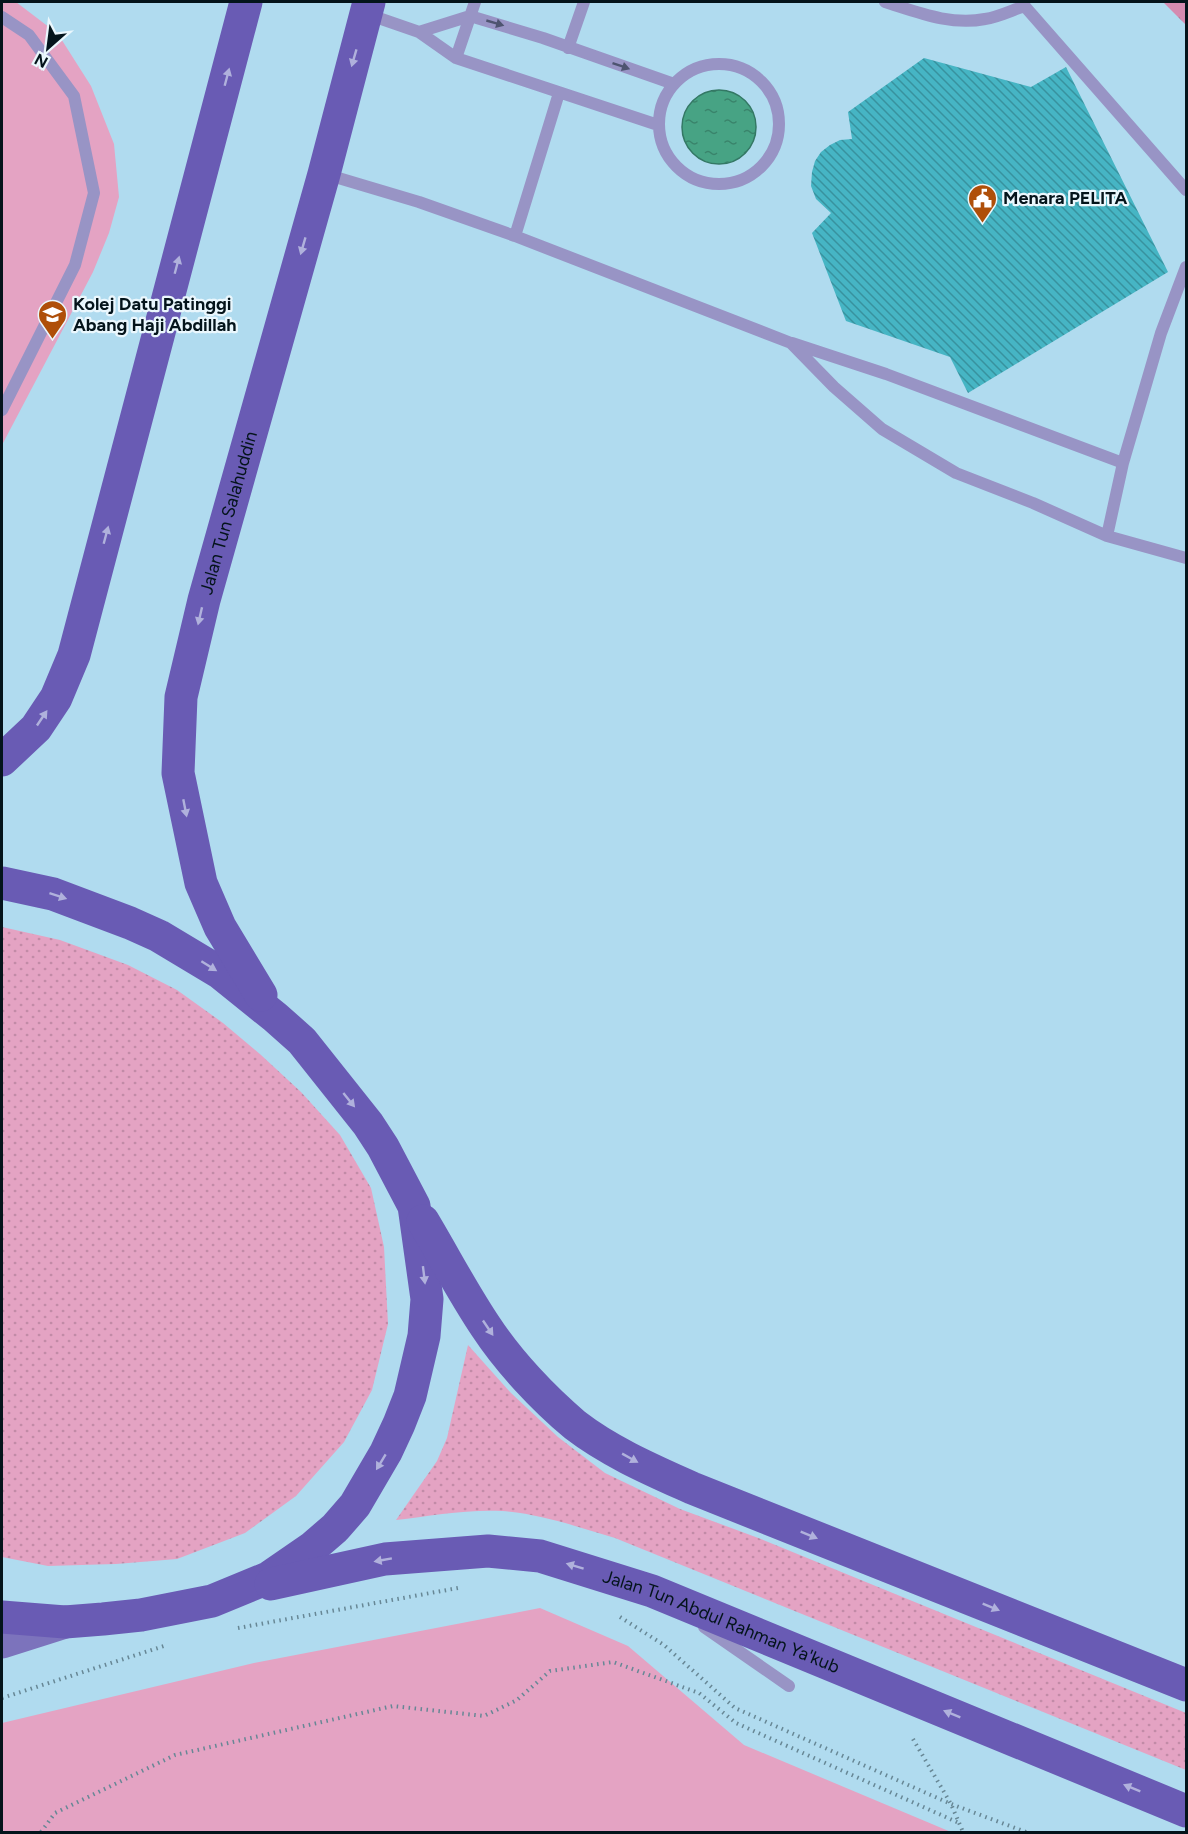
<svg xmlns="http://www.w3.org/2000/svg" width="1188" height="1834" viewBox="0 0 1188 1834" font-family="Figtree,sans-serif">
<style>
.grass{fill:url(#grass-dots)}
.forest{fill:url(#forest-firs)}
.park{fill:#e4a3c3}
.water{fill:url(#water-ripples);stroke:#337864;stroke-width:1.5}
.building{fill:url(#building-back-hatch)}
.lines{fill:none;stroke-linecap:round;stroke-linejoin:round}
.path{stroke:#678795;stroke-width:4;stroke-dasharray:1.5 4.5;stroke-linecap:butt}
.lane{stroke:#9894c5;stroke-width:12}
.secondary{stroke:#7c73bc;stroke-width:33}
.primary{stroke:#695bb4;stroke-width:33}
.oneway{fill:#4e5470}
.oneway2{fill:#b0b1dc}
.labels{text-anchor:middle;stroke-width:4.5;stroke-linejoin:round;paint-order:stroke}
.poi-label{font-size:18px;font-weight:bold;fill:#04141b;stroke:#eaf7fd;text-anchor:start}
.street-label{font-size:18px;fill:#04141b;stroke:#eaf7fd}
</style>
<defs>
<pattern id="grass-dots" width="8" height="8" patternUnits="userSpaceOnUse" patternTransform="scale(1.5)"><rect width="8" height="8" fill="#e4a3c3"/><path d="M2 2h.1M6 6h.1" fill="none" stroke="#c28ba7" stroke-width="1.8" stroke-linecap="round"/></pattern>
<pattern id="forest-firs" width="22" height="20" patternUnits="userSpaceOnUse" patternTransform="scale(1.5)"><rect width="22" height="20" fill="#d48bb0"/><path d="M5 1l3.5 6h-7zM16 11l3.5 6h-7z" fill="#aa708e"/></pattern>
<pattern id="water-ripples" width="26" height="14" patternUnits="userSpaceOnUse" patternTransform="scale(1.5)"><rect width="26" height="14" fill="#47a384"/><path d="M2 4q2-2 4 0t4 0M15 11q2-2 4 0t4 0" fill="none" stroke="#39846b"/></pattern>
<pattern id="building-back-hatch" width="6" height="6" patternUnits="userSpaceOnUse" patternTransform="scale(1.5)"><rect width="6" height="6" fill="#46b5c4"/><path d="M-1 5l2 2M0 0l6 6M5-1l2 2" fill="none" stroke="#38929e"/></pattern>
</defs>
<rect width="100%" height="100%" fill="#b0dbef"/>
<path class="grass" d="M2,927L60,940L128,965L177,990L223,1023L261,1055L301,1092L340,1135L371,1188L384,1247L388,1324L372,1390L344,1442L296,1496L245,1533L177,1559L116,1564L48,1566L2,1557Z
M468,1345L511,1393L558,1437L605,1473L680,1509L761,1539L1186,1713V1770L615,1538C578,1527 541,1514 502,1511C469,1509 429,1516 396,1520L437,1461L447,1438Z"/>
<path class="forest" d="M1163,2H1186V25Z"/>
<path class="park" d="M2,2H16L58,34L91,86L114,144L119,197L109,233L93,272L2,445Z
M540,1608L628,1646L744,1745L951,1832H2V1723L254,1663Z"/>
<path class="water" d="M682 127a37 37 0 1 1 74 0a37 37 0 1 1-74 0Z"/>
<path class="building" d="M924,58L1031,87L1066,67L1168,272L968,393L950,357L846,321L812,233L831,213L816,199L811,186L812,172L815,161L821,152L830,145L840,140L852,139L848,112Z"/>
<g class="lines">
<path class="path" d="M620,1617L664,1645L735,1708L951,1804L1026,1832
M238,1628L458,1588
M2,1698L164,1646
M913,1739L951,1804L963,1832
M41,1832L55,1813L175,1755L393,1706L484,1716L517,1700L550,1671L613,1662L699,1693L736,1723L959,1823"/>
<path class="lane" d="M885,2C917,12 951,26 985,19C999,17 1012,10 1025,6
M1021,2L1186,190
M367,14L419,32L456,58L658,125
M2,17L29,35L74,96L94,193L75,265L2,410
M419,32L470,16L543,38L674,84
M568,48L584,2
M456,58L475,2
M659 124a60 60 0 1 1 120 0a60 60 0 1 1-120 0Z
M325,174L419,202L515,236L791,343L834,387L882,429L956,473L1033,503L1107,536L1186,558
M515,236L559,93
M792,343L886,374L1123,463
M1107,536L1123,463L1161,333L1186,267
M704,1627L789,1686"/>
<path class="secondary" d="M2,1642L65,1622"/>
<g class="primary">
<path d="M2,760L36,728L56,698L74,655L246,2"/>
<path d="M2,883L53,894L130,923L159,936L219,972L275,1017L302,1041L368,1124L383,1147L414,1206L427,1299L424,1336L410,1396L399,1424L386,1452L355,1505L335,1528L313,1547L268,1578L212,1601L141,1615L103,1619L65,1622L2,1617"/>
<path id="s1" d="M261,995L220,927L201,883L178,773L181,697L204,600L324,174L369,2"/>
<path d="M423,1221C444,1256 463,1293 486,1327C509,1362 543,1398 575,1425C610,1452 652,1470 692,1488L1186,1685"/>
<path id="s2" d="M271,1584L385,1559L488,1551L540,1556L652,1591L1186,1811"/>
</g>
</g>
<defs><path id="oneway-solid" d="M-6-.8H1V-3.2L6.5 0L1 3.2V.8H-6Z" transform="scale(1.5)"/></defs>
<g class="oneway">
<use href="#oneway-solid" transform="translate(495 23) rotate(16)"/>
<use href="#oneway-solid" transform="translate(621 66) rotate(19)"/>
</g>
<g class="oneway2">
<use href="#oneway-solid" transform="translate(354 58) rotate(106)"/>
<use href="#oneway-solid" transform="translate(227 77) rotate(-75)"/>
<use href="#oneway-solid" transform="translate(303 246) rotate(106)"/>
<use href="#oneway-solid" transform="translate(177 265) rotate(-75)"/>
<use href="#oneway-solid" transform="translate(106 535) rotate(-75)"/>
<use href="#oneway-solid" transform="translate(200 616) rotate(103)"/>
<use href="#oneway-solid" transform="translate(42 718) rotate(-56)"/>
<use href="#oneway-solid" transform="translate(185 808) rotate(79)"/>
<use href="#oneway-solid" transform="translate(58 896) rotate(18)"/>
<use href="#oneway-solid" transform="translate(209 966) rotate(32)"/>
<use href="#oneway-solid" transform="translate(349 1100) rotate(51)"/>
<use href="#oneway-solid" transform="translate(424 1275) rotate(83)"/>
<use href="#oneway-solid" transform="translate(488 1328) rotate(56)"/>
<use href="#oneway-solid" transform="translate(630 1458) rotate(29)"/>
<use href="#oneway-solid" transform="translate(381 1462) rotate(121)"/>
<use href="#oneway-solid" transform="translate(809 1535) rotate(22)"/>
<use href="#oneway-solid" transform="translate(383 1560) rotate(170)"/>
<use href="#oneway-solid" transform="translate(575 1566) rotate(-163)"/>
<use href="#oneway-solid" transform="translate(991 1607) rotate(22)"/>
<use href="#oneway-solid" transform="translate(952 1714) rotate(-158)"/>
<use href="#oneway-solid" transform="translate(1132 1788) rotate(-158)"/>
</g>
<defs>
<symbol id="civic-pin" viewBox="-11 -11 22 30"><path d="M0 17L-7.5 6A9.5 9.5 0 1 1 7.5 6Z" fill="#af4f09" stroke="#eaf7fd"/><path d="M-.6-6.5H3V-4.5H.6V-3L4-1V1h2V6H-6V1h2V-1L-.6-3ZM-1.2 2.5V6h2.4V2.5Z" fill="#fff"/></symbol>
<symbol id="school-pin" viewBox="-11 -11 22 30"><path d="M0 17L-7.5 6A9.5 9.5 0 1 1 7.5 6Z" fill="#af4f09" stroke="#eaf7fd"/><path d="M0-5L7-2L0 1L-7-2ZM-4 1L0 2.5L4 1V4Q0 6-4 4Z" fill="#fff"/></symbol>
</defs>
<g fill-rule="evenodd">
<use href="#civic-pin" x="966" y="182" width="33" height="45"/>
<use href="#school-pin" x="36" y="298" width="33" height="45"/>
</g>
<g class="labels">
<g class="poi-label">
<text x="1003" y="204">Menara PELITA</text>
<text x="73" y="310">Kolej Datu Patinggi<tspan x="73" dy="21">Abang Haji Abdillah</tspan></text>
</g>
<g class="street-label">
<text dy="6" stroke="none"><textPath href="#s1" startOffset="506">Jalan Tun Salahuddin</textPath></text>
<text dy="6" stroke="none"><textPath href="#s2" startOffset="465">Jalan Tun Abdul Rahman Ya'kub</textPath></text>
</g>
</g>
<rect width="1188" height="1834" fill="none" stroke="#04141b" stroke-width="6"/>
<g transform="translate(48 48) rotate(208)" stroke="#eaf7fd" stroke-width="4.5" paint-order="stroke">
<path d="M0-4.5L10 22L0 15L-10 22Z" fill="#04141b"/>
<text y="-9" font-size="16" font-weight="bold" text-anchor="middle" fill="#04141b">N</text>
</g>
</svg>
